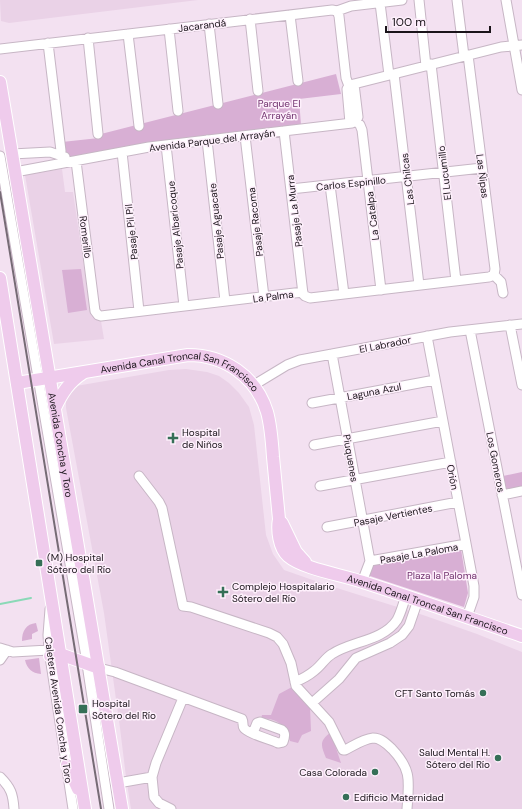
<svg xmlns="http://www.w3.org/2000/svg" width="522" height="809" viewBox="0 0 522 809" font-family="'DM Sans',sans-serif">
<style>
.built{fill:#ead2e7}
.green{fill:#d8afd4}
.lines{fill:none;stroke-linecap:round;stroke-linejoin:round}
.stream{stroke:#8ad9b7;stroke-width:2}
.minor-casing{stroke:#c7b6c5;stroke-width:11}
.major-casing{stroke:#fff;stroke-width:14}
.minor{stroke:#fff;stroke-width:9}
.major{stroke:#efcbec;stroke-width:12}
.rail{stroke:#766b75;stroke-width:2}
.poi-dot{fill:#356f57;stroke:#fef0fc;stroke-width:1.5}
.labels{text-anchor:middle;stroke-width:3;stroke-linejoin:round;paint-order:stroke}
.street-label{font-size:10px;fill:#1a141a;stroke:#fef0fc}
.park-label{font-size:10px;fill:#70306d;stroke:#fef0fc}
.poi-label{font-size:10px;fill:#1a141a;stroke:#fef0fc;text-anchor:start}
</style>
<rect width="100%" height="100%" fill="#f3e1f1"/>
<path class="built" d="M0,0H198L9,23L1,21Z
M62,169L65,192H73L91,315L101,321L104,339L54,344L25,175Z
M186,369L207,372L219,376L229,383L239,393L249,407L254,425L266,535L273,554L284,570L324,584L423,615L477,634L522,652V809H131L126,777L120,728L104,613L66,408V400L76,386L169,370Z"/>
<path class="green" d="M336,74L341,94L299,99L301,125L142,145L69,157L66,152L62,151V142L99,138L101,137V134Z
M81,269L87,310L68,313L62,270Z
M522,472V489L506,492L503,476Z
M461,549L468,593L464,607L367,575L371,563Z
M36,623L38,631L32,634V639L22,641C22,631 26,624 36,623Z
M39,658L41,674C32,673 27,669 25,660Z
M292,687L310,707L311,731L302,735L298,743L290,741C287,725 275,717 261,719L262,715H271L279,694Z
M330,733L333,739L341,763L326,758C321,746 319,741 330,733Z"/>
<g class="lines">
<path class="stream" d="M0,604L31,598"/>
<defs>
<path id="minor" d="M419,0L426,66
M457,0L464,56
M506,0L522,90
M380,3L389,75
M337,11L339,16L346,78L349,86
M290,15L298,81
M250,19L258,91
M209,24L218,104
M169,29L178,111
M128,34L139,126
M88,38L98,134
M48,43L61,151L60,154
M0,49L332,10L337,11L351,6L402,0
M468,55L495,269L494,275
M431,64L456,281
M394,74L419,285
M350,85L501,47L522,45
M349,86L347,89L350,123
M356,121L360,125L362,130L381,290
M284,131L303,294L305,296L310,298L489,277L494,275
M245,136L264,297
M207,140L225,301
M166,145L184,306
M122,152L139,311
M12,154L50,152L65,157
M0,156L85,651L109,809
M76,161L95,311L98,315L101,316L303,292
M15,172L149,147L352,123L356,121L358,117L354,84
M330,185L344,294
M291,189L482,168
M494,275L501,282L503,293
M510,325L522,385
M470,330L522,595
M427,336L474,586V597L467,617
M332,354L370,561
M254,385L287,365L300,360L450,332L522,324
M312,403L435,380
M314,445L443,421
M139,476L159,502L162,508L183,606L191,607L269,633L277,637L283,644L291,663L296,686L329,722L343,750H345C353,746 363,739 373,738C381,738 387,744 392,749C412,770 409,781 407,809
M320,486L451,462
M502,495L522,491
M327,527L458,502
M370,561L466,544
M362,582L370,561
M50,609L48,635L49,650L73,809
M0,648L13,652L49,650
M0,660L7,650
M99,668L115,672L242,719C244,723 242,725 244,728C247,733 272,740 278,743L283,742C285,737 286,733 282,730L260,722L257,723L253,733
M295,682C302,679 308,676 314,671C321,666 325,658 332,654C352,641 383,641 397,620C401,613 403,604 406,596
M312,703L339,679L356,658L390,643L402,635L409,626L418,600
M0,777C11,788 13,794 14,809
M118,783L152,777
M171,809L159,803L154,797L152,777L156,763L183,698"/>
<g id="major">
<path id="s1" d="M0,82L122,809"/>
<path d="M0,278L85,809"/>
<path id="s2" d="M17,383L188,355C224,355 256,376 267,412C271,426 272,442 273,457C275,478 277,498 279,519C277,530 279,548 288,556C303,569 343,575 363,582C416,599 469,618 522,636"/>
<path d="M55,408C62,393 69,382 83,373"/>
<path d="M282,523L296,552L305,562"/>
<path d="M50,656L55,654H60L99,668"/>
<path d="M67,765L78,789"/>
</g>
</defs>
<use href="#minor" class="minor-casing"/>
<use href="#major" class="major-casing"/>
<use href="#minor" class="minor"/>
<use href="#major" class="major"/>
<path class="rail" d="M0,192L101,809"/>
</g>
<g class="poi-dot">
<path d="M171 432h4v4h4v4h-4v4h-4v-4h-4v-4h4z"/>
<rect x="35" y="559" width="8" height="8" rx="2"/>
<path d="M221 586h4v4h4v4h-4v4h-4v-4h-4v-4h4z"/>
<circle cx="483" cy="693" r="4"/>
<rect x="78" y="704" width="10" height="10" rx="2"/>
<circle cx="498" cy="758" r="4"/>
<circle cx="375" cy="772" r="4"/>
<circle cx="346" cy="797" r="4"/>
</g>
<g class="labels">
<g class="street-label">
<text transform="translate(202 25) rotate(-7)" y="4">Jacarandá</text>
<text transform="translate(212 140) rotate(-7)" y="4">Avenida Parque del Arrayán</text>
<text transform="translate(444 173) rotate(-97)" y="4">El Lucumillo</text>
<text transform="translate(483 176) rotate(83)" y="4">Las Ñipas</text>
<text transform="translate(407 179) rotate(-97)" y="4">Las Chilcas</text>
<text transform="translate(351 183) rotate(-6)" y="4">Carlos Espinillo</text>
<text transform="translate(294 211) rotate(-97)" y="4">Pasaje La Murra</text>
<text transform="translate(372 216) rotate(-97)" y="4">La Catalpa</text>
<text transform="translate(216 221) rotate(-96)" y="4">Pasaje Aguacate</text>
<text transform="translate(255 222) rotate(-97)" y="4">Pasaje Racoma</text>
<text transform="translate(175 225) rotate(-96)" y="4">Pasaje Albaricoque</text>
<text transform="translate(131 232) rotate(-96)" y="4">Pasaje Pil Pil</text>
<text transform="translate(86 237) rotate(83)" y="4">Romerillo</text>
<text transform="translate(273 296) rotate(-7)" y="4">La Palma</text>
<text transform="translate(385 344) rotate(-11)" y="4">El Labrador</text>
<text dy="4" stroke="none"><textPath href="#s2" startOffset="169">Avenida Canal Troncal San Francisco</textPath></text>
<text transform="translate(374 391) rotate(-11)" y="4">Laguna Azul</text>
<text dy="4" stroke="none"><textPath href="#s1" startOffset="368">Avenida Concha y Toro</textPath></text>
<text transform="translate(351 458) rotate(80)" y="4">Piuquenes</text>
<text transform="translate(496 462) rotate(79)" y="4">Los Gomeros</text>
<text transform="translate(453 477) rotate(79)" y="4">Orión</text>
<text transform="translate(393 515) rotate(-11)" y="4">Pasaje Vertientes</text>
<text transform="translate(419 553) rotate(-10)" y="4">Pasaje La Paloma</text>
<text dy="4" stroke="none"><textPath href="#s2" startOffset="573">Avenida Canal Troncal San Francisco</textPath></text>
<text transform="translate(59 710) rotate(82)" y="4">Caletera Avenida Concha y Toro</text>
</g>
<g class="park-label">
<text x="279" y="107">Parque El<tspan x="279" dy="12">Arrayán</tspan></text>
<text x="442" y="579">Plaza la Paloma</text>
</g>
<g class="poi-label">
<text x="182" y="436">Hospital<tspan x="182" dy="12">de Niños</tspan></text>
<text x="47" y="561">(M) Hospital<tspan x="47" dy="12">Sótero del Río</tspan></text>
<text x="232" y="590">Complejo Hospitalario<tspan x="232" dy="12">Sótero del Río</tspan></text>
<text x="475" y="697" text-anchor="end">CFT Santo Tomás</text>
<text x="92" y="707">Hospital<tspan x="92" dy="12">Sótero del Río</tspan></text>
<text x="490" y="756" text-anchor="end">Salud Mental H.<tspan x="490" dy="12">Sótero del Río</tspan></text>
<text x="367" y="776" text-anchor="end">Casa Colorada</text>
<text x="354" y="801">Edificio Maternidad</text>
</g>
</g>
<path d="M386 26v6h104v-6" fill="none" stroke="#1a141a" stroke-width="2"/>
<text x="392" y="26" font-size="12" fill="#1a141a" stroke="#fef0fc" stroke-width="3" paint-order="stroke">100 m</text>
</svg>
